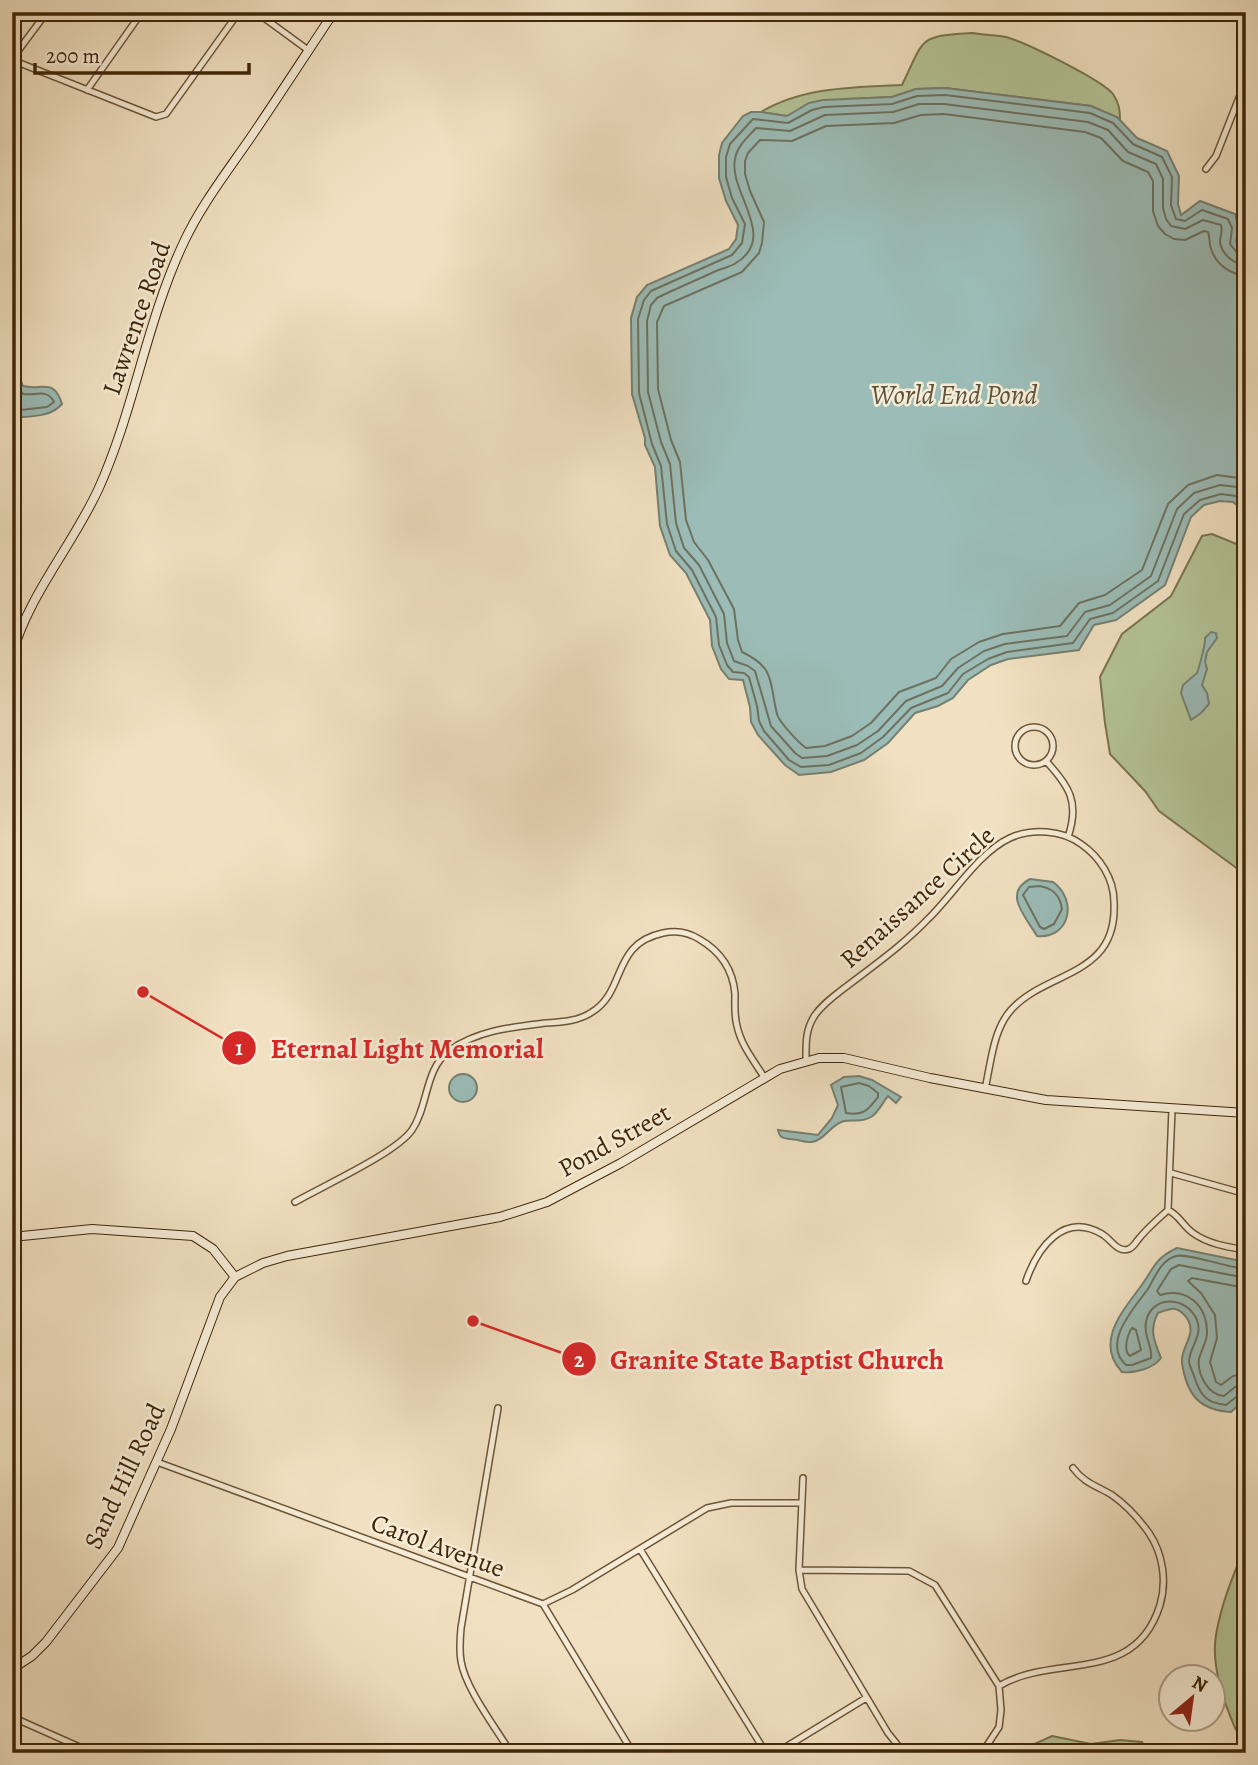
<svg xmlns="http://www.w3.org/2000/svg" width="1258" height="1765" viewBox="0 0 1258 1765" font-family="Alegreya,serif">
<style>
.green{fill:#b4c497;stroke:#7a754f;stroke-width:2}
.water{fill:#9bbcb7;stroke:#768071;stroke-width:2}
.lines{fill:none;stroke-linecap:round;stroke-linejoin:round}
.shore{stroke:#6d715f;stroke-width:2}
.street-casing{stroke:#6c5536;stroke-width:8}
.secondary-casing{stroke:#3f2607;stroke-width:10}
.street{stroke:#f6ecd7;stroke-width:5}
.secondary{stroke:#f6ecd7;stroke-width:8}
.labels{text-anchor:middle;stroke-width:5;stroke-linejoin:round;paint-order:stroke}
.street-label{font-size:26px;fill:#3f2607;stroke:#f6ecd7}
.water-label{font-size:28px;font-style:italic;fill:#5b533c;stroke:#f6ecd7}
.leader{fill:none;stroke:#d62828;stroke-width:2.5}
.callout-dot{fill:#d62828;stroke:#f6ecd7;stroke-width:2.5}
.mark-label{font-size:21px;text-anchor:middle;font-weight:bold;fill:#fff}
.callout-label{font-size:28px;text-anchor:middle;font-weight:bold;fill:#d62828;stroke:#f6ecd7;stroke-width:5;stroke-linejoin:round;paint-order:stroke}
</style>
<rect width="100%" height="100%" fill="#f1e1c2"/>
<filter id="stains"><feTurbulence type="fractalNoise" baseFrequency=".00286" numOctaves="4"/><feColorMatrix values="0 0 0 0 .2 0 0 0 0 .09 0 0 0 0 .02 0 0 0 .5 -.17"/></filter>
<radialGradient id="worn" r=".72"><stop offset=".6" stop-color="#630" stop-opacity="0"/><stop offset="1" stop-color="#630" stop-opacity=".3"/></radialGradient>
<path class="green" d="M973,33C984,35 996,35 1006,37C1025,42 1102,80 1113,94C1119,103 1120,110 1120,120L1091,106L945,88L916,89L892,97L845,99L787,116L761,112C802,87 855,87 902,85C925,38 917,36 973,33Z
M1212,534L1246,548V875L1159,811L1145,791L1110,754L1105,723L1100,677L1122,634L1171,596L1202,536Z
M1246,1546V1733L1236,1730C1224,1703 1211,1665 1216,1635C1221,1605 1233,1574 1246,1546Z
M1052,1736L1091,1744L1120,1740L1142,1742L1148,1753H1025L1030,1746Z"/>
<path class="water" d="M945,88L1091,106L1117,117L1137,138L1167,151L1179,176L1178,204L1181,215L1200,201L1235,214L1239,229L1236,241L1242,249H1246V513L1233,502L1220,501L1204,505L1191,517L1165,585L1116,620L1094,625L1079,650L1008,659L991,665L968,680L953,698L938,706L915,713L888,743L864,760L831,772L799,775L785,765L758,735L751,722L750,707L743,680L729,679L721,669L712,646L710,620L686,573L670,555L660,526L655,467L645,445V438L632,394L631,318L637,297L647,285L729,249L736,239L738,225L726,201L719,178V155L722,143L743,116L751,112H761L787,116L809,103L823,100L892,97L916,89Z
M12,375L20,378L23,386C41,391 54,377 62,404C50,418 29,416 12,418Z
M1211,632L1216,633L1217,638L1207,652L1205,662L1207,669L1202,685L1207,693L1209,704L1201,713L1191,720L1181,693L1183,685L1197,673C1199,668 1206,642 1205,638Z
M1030,879L1053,882C1078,900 1070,939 1037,936C1026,917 1002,893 1030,879Z
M449 1088a14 14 0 1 1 28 0a14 14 0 1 1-28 0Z
M859,1076L872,1080L901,1097L896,1103L888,1096C882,1103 879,1112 871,1117C861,1123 854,1119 844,1121C831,1124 825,1140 812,1142C805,1143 797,1139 790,1139C782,1138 780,1138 778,1130L818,1135L832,1118L838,1105L831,1085L844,1077Z
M1177,1248L1246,1262V1398L1231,1412C1199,1410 1187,1395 1182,1363C1180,1346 1199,1334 1186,1317C1177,1305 1171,1308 1158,1313C1149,1329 1154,1341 1161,1358C1153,1369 1135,1373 1122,1372C1094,1342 1123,1311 1141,1286C1155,1267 1154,1259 1177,1248Z"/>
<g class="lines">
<path class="shore" d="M1246,256L1238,254L1230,244L1232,228L1228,219L1202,210L1185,221L1176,219L1171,205L1172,177L1162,157L1133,144L1113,123L1090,113L945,95L917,96L892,104L824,107L812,110L788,123L753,119L730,144L726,157V177L732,198L745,224L742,243L732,255L651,291L644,300L638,319L639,393L652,444L661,466L667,524L676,551L692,570L716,617L719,645L727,665L733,672L744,673L749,677L757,706L759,721L764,731L789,760L801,767L829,765L861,753L883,737L911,708L948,693L963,674L988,659L1007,652L1073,643L1090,619L1113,613L1158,581L1184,514L1200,500L1221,494L1236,496L1246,503
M1246,265C1234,264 1222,255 1220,242C1220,236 1223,231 1221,225L1203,220L1185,229L1171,226L1166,219L1163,208V179L1156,164L1128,152L1108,130L1088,122L944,104H919L893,112L825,115L790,131L756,128C748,137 737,146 735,159C728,192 779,237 736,263C730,267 723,268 716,271C697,280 677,288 657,298L651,305L647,321L648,392L661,442L670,464L676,523L684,548L699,565L724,614L727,643L734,661L748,666L755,671L771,726L795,753L802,758L827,756L857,745L878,731L906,701L942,686L958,668L984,651L1005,644L1067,636L1085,612L1110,605L1151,576L1177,509L1194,493L1220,485L1237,487L1246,492
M1246,275C1230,275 1216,264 1211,249C1209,243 1210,237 1208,232L1204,231L1185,240L1174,239L1165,234L1158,226L1153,211V181L1148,172L1123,161L1101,138L1085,132L944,114L921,115L894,123L826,126L792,141L760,140L748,153L745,161V174L750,191L764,222L762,243L759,253L742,272L664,306L657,322L658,389L671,440L680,462L686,520L694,542L708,560L734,609L738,640L742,652C776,668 769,682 777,714C779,722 799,743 806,748L825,746L852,736L871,723L899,692L936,678L951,659L979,642L1003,634L1060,626L1079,603L1105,595L1142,570L1168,504L1188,485L1217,475L1246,479
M12,382L23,394C36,396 47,388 54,402L47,407L12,411
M1039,886C1053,888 1060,895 1062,909L1054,924L1044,929L1040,927L1023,895L1029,887Z
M859,1083L869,1086L878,1093V1097C868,1110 864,1116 846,1113L841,1087Z
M1246,1269C1229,1268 1189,1253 1176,1256C1161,1260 1155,1277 1148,1289C1135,1307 1101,1343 1126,1365H1132L1151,1358C1153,1347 1143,1336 1146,1322C1151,1295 1186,1295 1197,1320C1203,1336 1190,1346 1189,1361C1189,1365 1193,1372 1194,1376C1200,1395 1206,1403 1226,1405L1240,1394L1246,1393
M1246,1278L1179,1265L1171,1269L1157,1291L1160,1295C1187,1287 1207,1305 1207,1333C1207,1342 1201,1350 1199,1359C1197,1374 1208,1395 1224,1396L1235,1387L1246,1385
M1246,1288L1192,1278L1188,1281L1201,1293L1215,1315L1217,1338L1210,1362L1216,1382L1221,1385L1233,1376L1246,1374
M1132,1328L1136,1330L1141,1350L1130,1356C1123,1351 1127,1335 1132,1328Z"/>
<defs>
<path id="street" d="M256,12L308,50
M12,59L47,12
M12,60L156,117L166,114L239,12
M87,90L142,12
M1206,169L1216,156L1246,80
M1015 746a19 19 0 1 1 38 0a19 19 0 1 1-38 0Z
M1046,761C1069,786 1080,802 1068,837
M806,1061C806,1044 805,1030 815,1015C825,1001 842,990 855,980C880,961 906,942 928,919C953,895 979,852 1010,838C1032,828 1062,830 1081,844C1100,857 1114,879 1114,902C1118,978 1046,970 1011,1010C993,1030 991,1063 985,1089
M1171,1173L1246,1194
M295,1202C323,1186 396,1153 412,1130C429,1105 424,1069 450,1050C479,1030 513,1027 546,1023C562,1022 579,1021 592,1012C627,990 611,944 663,933C676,930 688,932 699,939C720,951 733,970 735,994C735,1004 734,1015 737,1026C741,1045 754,1061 764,1077
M1168,1210C1179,1215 1183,1226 1193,1233C1208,1244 1228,1247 1246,1250
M1026,1281C1037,1249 1063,1211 1102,1234C1111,1239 1117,1253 1129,1249C1133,1247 1135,1244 1137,1241C1146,1229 1157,1220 1168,1210L1172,1109
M498,1408L461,1628C460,1639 459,1650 461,1661C465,1688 496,1728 511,1753
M157,1462L543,1604L633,1753
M803,1478L799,1570L802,1589L888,1733L904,1753
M640,1549L766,1753
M799,1570L909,1571L935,1585L999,1686L1001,1710L999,1727L982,1753
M543,1604L572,1590L707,1508L731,1503H801
M999,1686C1054,1653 1135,1686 1160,1605C1167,1581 1163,1554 1149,1533C1139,1519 1126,1505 1112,1495C1097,1486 1084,1483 1073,1468
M12,1717L93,1753
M776,1753L866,1698"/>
<path id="secondary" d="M12,655C28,596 72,546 98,490C134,411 146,323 183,244C201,205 227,172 251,137C279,96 306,54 334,12
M12,1237L92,1229L193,1236L213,1249L235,1277
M12,1669L32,1656L46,1642L118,1548L171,1429L220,1297L235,1277L263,1263L287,1256L500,1217L547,1202L621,1163L780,1069L819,1058H844L930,1078L1046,1100L1246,1113"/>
</defs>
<use href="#street" class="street-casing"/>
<use href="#secondary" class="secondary-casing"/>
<use href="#street" class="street"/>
<use href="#secondary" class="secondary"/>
</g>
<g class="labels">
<g class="street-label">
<text transform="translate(136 318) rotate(-71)" y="9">Lawrence Road</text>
<text transform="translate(917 897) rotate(-42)" y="9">Renaissance Circle</text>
<text transform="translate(614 1140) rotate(-29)" y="9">Pond Street</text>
<text transform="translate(124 1476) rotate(-65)" y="9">Sand Hill Road</text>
<text transform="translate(438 1545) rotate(20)" y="9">Carol Avenue</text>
</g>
<g class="water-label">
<text x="954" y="404">World End Pond</text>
</g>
</g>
<path class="leader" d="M143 992L239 1048M473 1321L579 1359"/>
<g class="callout-dot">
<circle cx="143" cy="992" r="7"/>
<circle cx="473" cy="1321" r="7"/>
<circle cx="239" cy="1048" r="18"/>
<circle cx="579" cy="1359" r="18"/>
</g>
<g class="mark-label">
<text x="239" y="1055">1</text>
<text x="579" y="1367">2</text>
</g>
<g class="callout-label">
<text x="407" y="1058">Eternal Light Memorial</text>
<text x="777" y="1369">Granite State Baptist Church</text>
</g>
<rect width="1258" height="1765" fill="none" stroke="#f1e1c2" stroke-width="42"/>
<rect x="14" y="14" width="1230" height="1737" fill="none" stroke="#3f2607" stroke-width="3.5"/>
<rect x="21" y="21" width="1216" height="1723" fill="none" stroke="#3f2607" stroke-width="2"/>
<g transform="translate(1192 1698) rotate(29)"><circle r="33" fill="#f6ecd7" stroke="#ad9d84" stroke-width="2"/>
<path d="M0-5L12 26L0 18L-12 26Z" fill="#8f2418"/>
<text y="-10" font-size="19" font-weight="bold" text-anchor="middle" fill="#3f2607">N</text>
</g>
<path d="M35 63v10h214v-10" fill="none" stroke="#3f2607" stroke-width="3.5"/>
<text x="46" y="63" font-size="21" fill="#3f2607" stroke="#f6ecd7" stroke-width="5" paint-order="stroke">200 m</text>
<rect width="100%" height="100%" filter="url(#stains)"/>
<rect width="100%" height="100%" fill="url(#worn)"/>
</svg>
